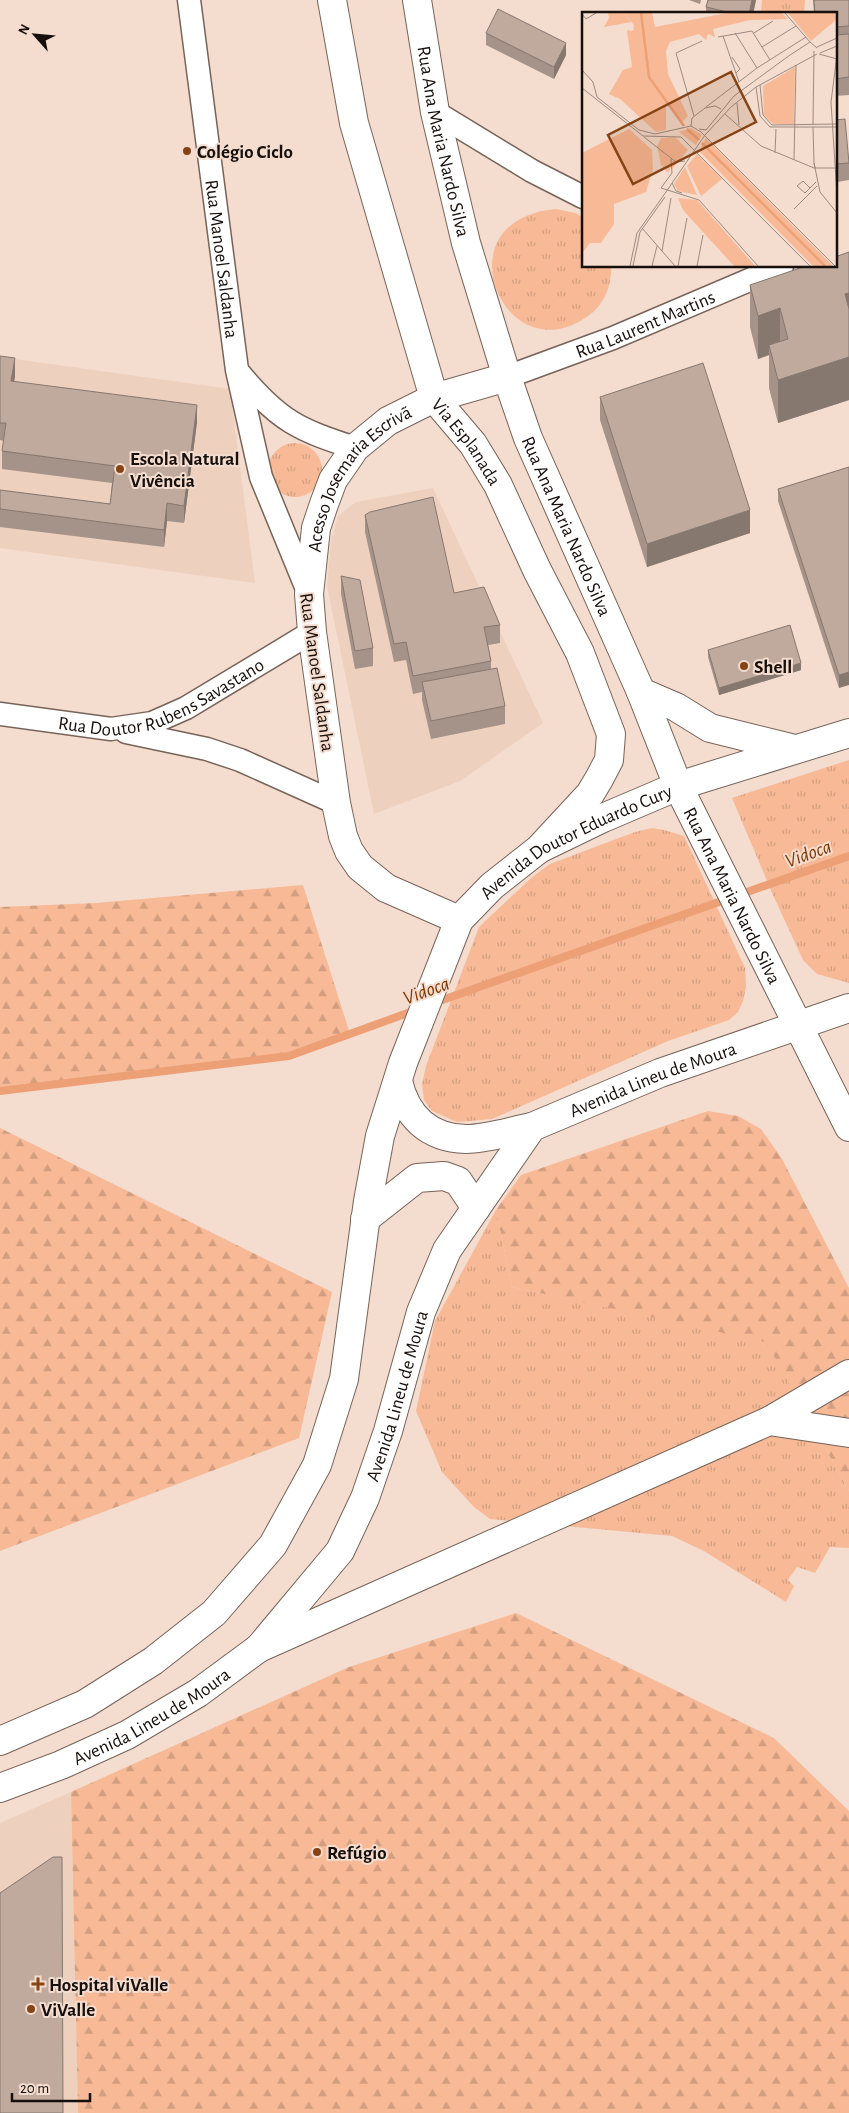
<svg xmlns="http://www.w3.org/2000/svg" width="849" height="2113" viewBox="0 0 849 2113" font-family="'Alegreya Sans',sans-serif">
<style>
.built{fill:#eed0bf}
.grass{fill:url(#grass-tufts)}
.forest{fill:url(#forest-firs)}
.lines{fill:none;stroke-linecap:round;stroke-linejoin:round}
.stream{stroke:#eda075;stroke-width:8}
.minor-casing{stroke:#776358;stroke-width:25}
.secondary-casing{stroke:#776358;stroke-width:30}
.primary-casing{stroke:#776358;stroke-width:30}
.minor{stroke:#fff;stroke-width:22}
.secondary{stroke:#fff;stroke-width:28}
.primary{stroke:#fff;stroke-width:28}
.wall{fill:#a59288}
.shaded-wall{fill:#86776f}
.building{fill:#c0aa9e;stroke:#86776f}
.poi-dot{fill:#864315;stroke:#f4dccf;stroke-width:2}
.labels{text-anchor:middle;stroke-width:4;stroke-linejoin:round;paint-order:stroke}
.street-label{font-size:19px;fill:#170f0b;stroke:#f4dccf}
.poi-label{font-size:19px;font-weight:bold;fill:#170f0b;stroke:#f4dccf;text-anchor:start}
.water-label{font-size:20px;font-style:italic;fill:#7b3600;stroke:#f4dccf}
.inset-river{fill:none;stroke:#eda075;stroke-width:2.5}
.inset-road{fill:none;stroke:#9c8a81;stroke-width:1}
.view{fill:#864315;fill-opacity:0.15;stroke:#864315;stroke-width:2.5}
.inset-edge{fill:none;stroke:#170f0b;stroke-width:2.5}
</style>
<defs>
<pattern id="grass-tufts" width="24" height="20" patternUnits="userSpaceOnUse" patternTransform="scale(1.25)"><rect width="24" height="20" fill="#f7b996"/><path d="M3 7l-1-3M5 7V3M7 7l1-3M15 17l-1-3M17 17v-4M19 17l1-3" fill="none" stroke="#d39e80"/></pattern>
<pattern id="forest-firs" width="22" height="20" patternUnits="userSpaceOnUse" patternTransform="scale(1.25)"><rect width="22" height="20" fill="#f7b996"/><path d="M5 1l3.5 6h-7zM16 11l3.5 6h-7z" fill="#d39e80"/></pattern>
</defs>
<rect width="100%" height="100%" fill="#f4dccf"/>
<path class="built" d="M0,357L230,389L255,583L0,548Z
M433,488L543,723L460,781L374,814L327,586L331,540L338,516L356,502Z
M71,1792L78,2113H0V1823Z"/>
<path class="grass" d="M762,0H805L804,14H761Z
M556,209L575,213L583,217V266H611C612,287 603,307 585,318C503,373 439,219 556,209Z
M268 470a27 27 0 1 1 54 0a27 27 0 1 1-54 0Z
M849,760V983L817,974L803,960L773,895L732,798Z
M652,828L664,830L684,836L745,968L746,987L743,1001L738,1012L729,1020L668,1041L492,1119L457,1122L432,1111L424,1100L422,1084L426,1066L479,927L531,878L550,864L635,832Z
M496,1210L512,1287L766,1341L849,1491V1548L830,1547L815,1573L797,1567L788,1580L794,1586L786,1602L704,1551L672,1536L490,1519L474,1507L442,1472L416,1411L435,1321Z"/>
<path class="forest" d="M303,885L350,1034L289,1056L0,1091V907L96,903Z
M708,1111L738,1116L761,1129L782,1159L849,1288V1491L766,1342L512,1287L496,1210L521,1175Z
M0,1128L332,1292L299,1438L0,1551Z
M516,1613L774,1738L849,1811V2113H78L71,1792L349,1667Z"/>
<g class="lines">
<path class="stream" d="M434,1003L849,856
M0,1091L289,1056L416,1010"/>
<defs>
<g id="minor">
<path id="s1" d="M189,0L237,370L261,477L309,594"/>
<path d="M435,112L532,171L583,197"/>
<path d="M240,374C279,421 299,430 355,448"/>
<path id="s2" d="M507,377L613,338L782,266"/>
<path id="s3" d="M0,714L111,729L152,723L186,708L312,632"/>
<path d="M126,732L207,749L240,760L336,803"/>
</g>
<g id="secondary">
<path id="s4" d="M332,0L354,123L434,398L473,444L498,485L537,570L580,653L611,734L609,760L599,779L590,794L539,849"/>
<path id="s5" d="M417,0L435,112L466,243L507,377L528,438L641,692L678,786L849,1127"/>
<path id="s6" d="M459,920L386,888L360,867L349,851L343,836L336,803L312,632L309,594L316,528L324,504L333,480L355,448L388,421L434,398L507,377"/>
<path d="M769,1421L849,1433"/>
<path d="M259,1648L769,1421L849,1374"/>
</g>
<g id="primary">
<path d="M641,692L676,707L710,728L795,749"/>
<path d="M398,1081C406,1116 428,1138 466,1139C487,1139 511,1131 532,1127"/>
<path d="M365,1219L417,1178L444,1176L458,1181L476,1208"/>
<path id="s7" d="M0,1741L85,1704L153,1661L214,1613L273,1545L317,1465L344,1379L368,1201L380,1136L403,1063L459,920L492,886L539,849L603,818L678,786L849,733"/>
<path id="s8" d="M0,1788L61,1765L127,1735L198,1693L259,1648L340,1551L365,1498L388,1431L421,1312L447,1250L532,1127L660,1073L849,1008"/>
</g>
</defs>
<use href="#minor" class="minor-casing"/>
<use href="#secondary" class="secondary-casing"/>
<use href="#primary" class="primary-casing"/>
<use href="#minor" class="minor"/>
<use href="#secondary" class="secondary"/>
<use href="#primary" class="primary"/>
</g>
<path class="wall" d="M689,0H701L700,4Z
M708,0H756L753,14H706V7Z
M813,0H849V95L835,96V14H814Z
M486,33L566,55L554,79L486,45Z
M835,120L849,163V180L837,182V203H835Z
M849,252V400L778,423L769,388V355L758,359L750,327V285Z
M0,356L15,376L14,382L197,422L184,523L167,521L164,547L0,527V490L110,504L112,483L2,469V451L4,441L0,440Z
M600,397L750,533L647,567L600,420Z
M849,467L839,688L778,501V489Z
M365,515L454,593L500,625V643L488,645L491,661V669L505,706V724L431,739L422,700V692L413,694L406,660L394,662L365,532Z
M341,576L373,648V666L355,669L341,594Z
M708,650L801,670L719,695L708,657Z"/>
<path class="shaded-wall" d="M752,0H756L753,14H749Z
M566,43V55L554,79V67Z
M849,293V335L845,294Z
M780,308V351L769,345V355L758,359V316Z
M849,357V400L778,423V380Z
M15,358V376L11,399V381Z
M197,405V422L184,523V506Z
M167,503V521L164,547V530Z
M750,510V533L647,567V544Z
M801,663V670L719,695V688Z
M849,672V685L839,688V675Z"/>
<path class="building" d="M708,0H752L749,14H736L706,7Z
M814,0H849V26L835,27V14H815Z
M498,9L566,43L554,67L486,33Z
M849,34V77L835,79V35Z
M845,119L849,163L835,164L837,185H835V120Z
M849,252V293L845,294L849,309V357L778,380L769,345L788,339L780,308L758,316L750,285L806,266H835V257Z
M0,356L15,358L11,381L197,405L184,506L167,503L164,530L0,509V490L110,504L115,466L2,451L6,423H0Z
M703,363L750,510L647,544L600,397Z
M849,467V672L839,675L778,489Z
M433,497L454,593L484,587L500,625L484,627L491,661L413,676L406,642L394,644L365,515L370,512Z
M341,576L360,580L373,648L355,651Z
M790,625L801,663L719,688L708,650Z
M497,668L505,706L431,721L422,682Z
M53,1857H62L63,2113H0V1893Z"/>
<g class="poi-dot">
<circle cx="187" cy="151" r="5"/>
<circle cx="120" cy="469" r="5"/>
<circle cx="744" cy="666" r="5"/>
<circle cx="317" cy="1852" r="5"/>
<path d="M35.5 1976.5h5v5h5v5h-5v5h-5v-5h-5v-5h5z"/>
<circle cx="31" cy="2009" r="5"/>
</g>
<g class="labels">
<g class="street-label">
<text dy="7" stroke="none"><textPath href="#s5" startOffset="144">Rua Ana Maria Nardo Silva</textPath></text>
<text dy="7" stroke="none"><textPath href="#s1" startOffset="261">Rua Manoel Saldanha</textPath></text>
<text dy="7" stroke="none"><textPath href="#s2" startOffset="148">Rua Laurent Martins</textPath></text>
<text dy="7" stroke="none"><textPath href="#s4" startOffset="466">Via Esplanada</textPath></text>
<text dy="7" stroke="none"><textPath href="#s6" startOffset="526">Acesso Josemaria Escrivã</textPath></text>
<text dy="7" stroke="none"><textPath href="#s5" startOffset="549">Rua Ana Maria Nardo Silva</textPath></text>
<text transform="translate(318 672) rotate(82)" y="7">Rua Manoel Saldanha</text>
<text dy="7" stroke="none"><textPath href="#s3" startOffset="169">Rua Doutor Rubens Savastano</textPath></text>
<text dy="7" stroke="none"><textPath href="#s7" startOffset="1141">Avenida Doutor Eduardo Cury</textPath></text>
<text dy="7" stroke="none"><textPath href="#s5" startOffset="954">Rua Ana Maria Nardo Silva</textPath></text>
<text dy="7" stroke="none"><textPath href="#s8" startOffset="1022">Avenida Lineu de Moura</textPath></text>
<text dy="7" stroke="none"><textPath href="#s8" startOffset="588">Avenida Lineu de Moura</textPath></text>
<text dy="7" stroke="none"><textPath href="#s8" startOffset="168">Avenida Lineu de Moura</textPath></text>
</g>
<g class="poi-label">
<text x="197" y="158">Colégio Ciclo</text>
<text x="130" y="465">Escola Natural<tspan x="130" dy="22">Vivência</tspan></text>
<text x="754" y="673">Shell</text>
<text x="327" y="1859">Refúgio</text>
<text x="49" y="1991">Hospital viValle</text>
<text x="41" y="2016">ViValle</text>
</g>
<g class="water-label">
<text transform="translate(808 853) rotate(-20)" y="7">Vidoca</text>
<text transform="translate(426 990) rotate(-20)" y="7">Vidoca</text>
</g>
</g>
<g transform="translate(582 12)">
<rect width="255" height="255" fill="#f4dccf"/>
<path d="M26,1H42L49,10L22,15L27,6ZM109,116L120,123L114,133L97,120ZM93,125L89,128L94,145L86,161L79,153L75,134L79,126ZM124,126L251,254H231L117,139ZM103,155L115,183L96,179L92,172ZM96,186L115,188L173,254H152L101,198Z" fill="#f7b996"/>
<path d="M42,1H70L73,15L145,1H200L206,7L168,8L131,17L133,25L126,22L124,28L117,22L88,30L84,39L86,62L106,104L99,111L84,91V118L74,120L38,87L27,82L41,58L50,55L45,18L51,19L52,13ZM47,117L70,138L71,157L64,180L32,192V212L19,231H8L0,241V141ZM93,125L106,138L90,157L87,154L93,145L89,128ZM115,142L140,167L119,184L105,154Z" fill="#f7b996"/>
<path d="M206,1H255V7L229,29ZM213,55L212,112H191L182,103L181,74Z" fill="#f7b996"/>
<path class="inset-river" d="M59,1L67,65L102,114M105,117L117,128M120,131L243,254"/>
<path class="inset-road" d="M203,1L228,30M0,2L4,7L14,1M153,21L175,56M172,21L191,9M141,24L157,70M136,25L170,19L188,48M180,35L214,14M235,35L255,26M238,41L255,34M237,42L255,47M255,43L249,90L255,183M150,45L158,57L154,61M0,58L11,70L15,85L57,118L73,122L109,114L119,120L253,254M178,73L181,103L190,113L255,112M174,75L178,104L188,115H255M0,76L61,124L99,125L228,254M155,91L157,113M124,95L175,56L224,25M143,102L179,134L232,156H255M112,104L94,41L120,29M231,113L232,39M109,114L110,106L123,96L133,94L139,97M231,115L232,151M117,117L124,118L152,84L208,43L228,30L235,36M62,125L94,150L103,149M193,141L194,117M89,147L90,161L79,176L117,188L176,254M212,148L214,53M233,156L232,151L238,180L255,201M90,171L94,179L100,181M228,176L221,169L215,174L223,181L234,170M84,180L123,123L149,95L174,75L235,42M212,197L235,174M60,216L93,254M80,239L89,186M48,254L55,221L84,180M51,254L58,220L83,185M70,254L75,234M96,254L105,206M115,254L121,223"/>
<path class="view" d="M149,60L174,110L51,172L26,123Z"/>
<rect width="255" height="255" class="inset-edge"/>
</g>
<g transform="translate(35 35) rotate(297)" stroke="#f4dccf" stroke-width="4" paint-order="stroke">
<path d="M0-4L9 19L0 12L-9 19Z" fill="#170f0b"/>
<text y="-8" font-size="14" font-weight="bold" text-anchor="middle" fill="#170f0b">N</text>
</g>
<path d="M12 2093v8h78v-8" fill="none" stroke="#170f0b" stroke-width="2.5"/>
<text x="20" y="2093" font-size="15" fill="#170f0b" stroke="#f4dccf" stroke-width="4" paint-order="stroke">20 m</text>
</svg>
